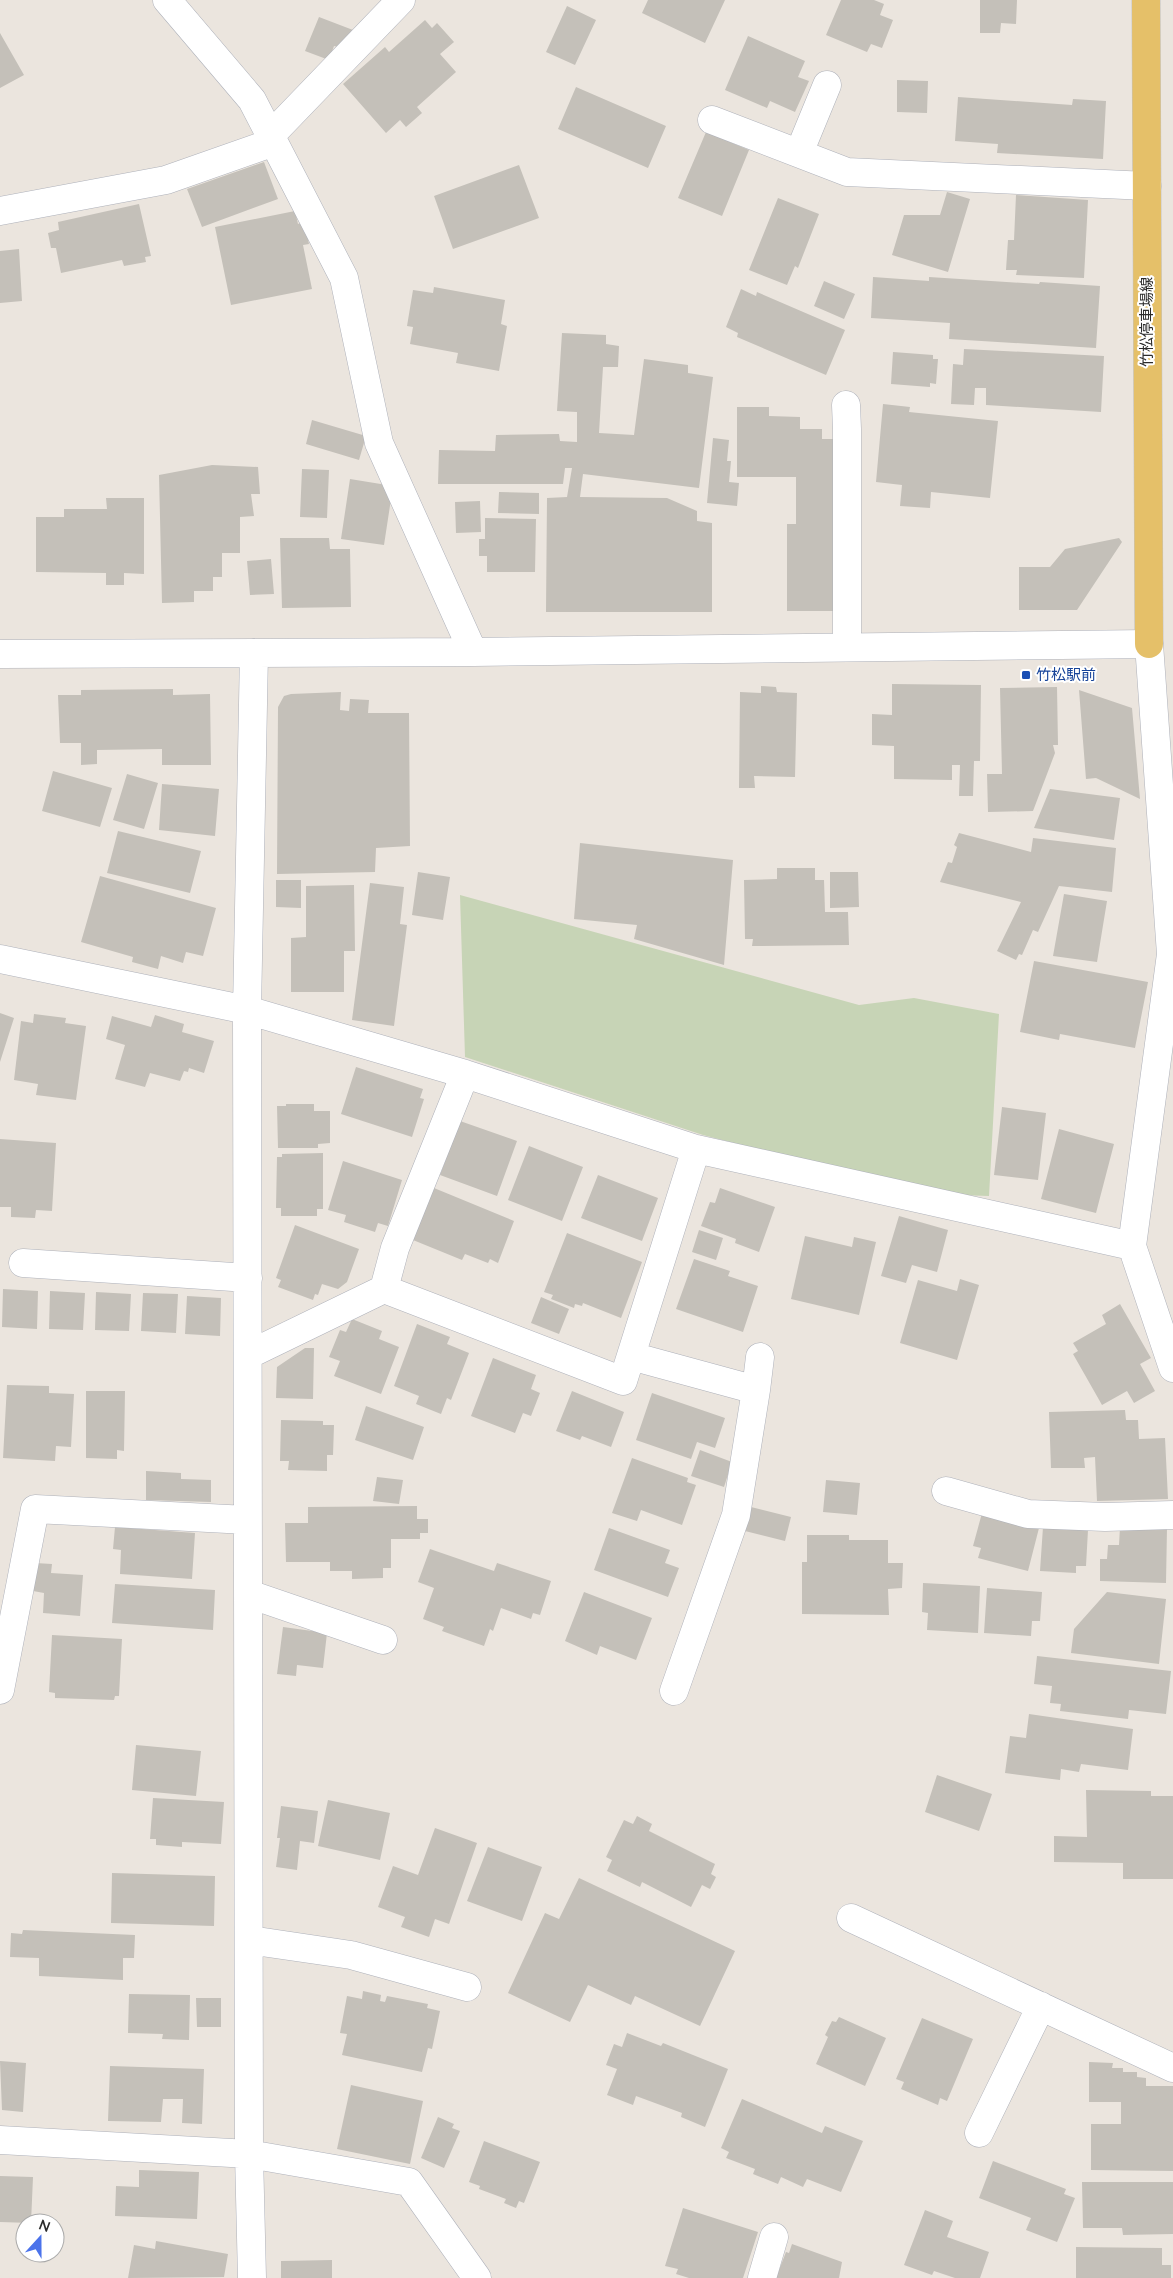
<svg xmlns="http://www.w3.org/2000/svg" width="1173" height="2278" viewBox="0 0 1173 2278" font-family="Lato,'Noto Sans JP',sans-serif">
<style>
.cemetery{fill:#c7d4b6}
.building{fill:#c4c0b9}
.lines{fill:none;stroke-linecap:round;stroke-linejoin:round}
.minor-casing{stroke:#aeb1ba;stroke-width:29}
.major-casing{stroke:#c4c4c4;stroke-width:29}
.minor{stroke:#fff;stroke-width:28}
.major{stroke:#e5c069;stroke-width:28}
.transit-dot{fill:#1a4fb4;stroke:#fff;stroke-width:2}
.labels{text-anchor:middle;stroke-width:4;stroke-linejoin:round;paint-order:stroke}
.street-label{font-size:15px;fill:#2b2b2b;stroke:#fff}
.transit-label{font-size:15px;fill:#164399;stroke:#fff;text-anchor:start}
</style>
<rect width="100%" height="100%" fill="#ebe5de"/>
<path class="cemetery" d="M460,895L859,1005L914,998L999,1014L989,1196L930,1194L703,1135L465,1057Z"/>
<path class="building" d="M648,0H725L705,43L642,13Z
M841,0H874L884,4L880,15L893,20L882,48L871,44L867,52L826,35Z
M980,0H1017L1016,24L1001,23L1000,33H980Z
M567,6L596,20L575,65L546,52Z
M319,17L353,30L346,49L334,46L329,60L305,51Z
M425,20L432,28L437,23L454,42L440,54L456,72L417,107L422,113L406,127L400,120L386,133L343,84L385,47L389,52Z
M0,33L24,75L0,88Z
M748,36L805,61L798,77L809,81L795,112L770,101L767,108L725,90Z
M897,80L928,81L927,113L897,112Z
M576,87L666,126L648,168L558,129Z
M958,97L1072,105L1073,99L1106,101L1103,159L997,153L998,144L955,141Z
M706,132L749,150L722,216L678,198Z
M264,162L278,199L202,227L187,189Z
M519,165L539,218L453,249L434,196Z
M947,192L970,199L948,272L892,255L904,215H940Z
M1016,195L1088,200L1084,278L1016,275L1017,270H1006L1008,240H1014Z
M778,198L819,214L798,268L795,266L787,285L749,270Z
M139,204L151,256L145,257L146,262L124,266L122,260L61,273L56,248H51L48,233L59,230L58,222Z
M295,211L298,224L304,222L309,244L303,245L312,289L231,305L215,227Z
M19,249L22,301L0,303V251Z
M873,277L929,281V277L1039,284L1040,282L1100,286L1096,348L949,339L950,323L871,318Z
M824,281L855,294L844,319L814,306Z
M434,287L505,300L501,324L507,326L499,371L456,363L458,353L410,344L413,327L407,326L413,290L433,293Z
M741,289L756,296L757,292L845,330L826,375L737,337L738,333L726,327Z
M562,333L606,335V344L619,346L618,367H603L599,433L634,435L644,359L688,365V373L713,377L699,488L583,474L580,497L667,498L697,511V521L712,523V612H546L547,498L567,497L572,468H565L563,484H438L439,450L495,451L496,435L559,434L560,441L577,442V412L557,411Z
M964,349L1104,356L1101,412L986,405V388H975L974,405L951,404L953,364L963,365Z
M893,352L933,355V359H938L936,384L930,383V387L891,384Z
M883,404L910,407L909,412L998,421L990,498L931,492L930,508L900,506L902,485L876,482Z
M737,407H769V416L800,417V429H822V439H836L841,611H787V524H796V477H737Z
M312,420L366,436L359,460L306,444Z
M713,438L729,440L727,461H731L729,482L739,483L737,506L707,503Z
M212,465L258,467L260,494H251L254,516L240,517V553H222V577H213V591H194V602L162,603L159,475Z
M302,469L329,470L327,518L300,517Z
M350,479L393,486L384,545L341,539Z
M499,492L539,493V514L498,513Z
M106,498H144V574L124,573V585H106V573L36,572V517H64V509H107Z
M480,501L481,532L456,533L455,502Z
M485,518L536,519L535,572H487V556H479V539H485Z
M280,538H329L330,549H350L351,607L282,608Z
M1119,538L1122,542L1077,610H1019V567H1050L1065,549Z
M271,559L274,594L250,595L247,561Z
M892,684L981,685L980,761H974L973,796H959L960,765H952V780L894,779V746L872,745V714L892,715Z
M761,686L776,687L777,692L797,693L795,777L754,776L755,788H739L740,692L761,693Z
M1057,687L1058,745H1053L1055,753L1033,811L988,812L987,774H1002L1000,688Z
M173,689V695L210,694L211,765H162V749L97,750V764L81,765V743H60L58,695H81V690Z
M1079,690L1132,708L1140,799L1096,778L1086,779Z
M341,692L340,710L349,711L350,699L369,700L368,713H409L410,846L376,848L375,872L277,874L278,707L284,696L291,694Z
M53,771L112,788L100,827L42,811Z
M127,774L158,783L144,829L113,820Z
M162,784L219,789L215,836L159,830Z
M1050,789L1120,798L1114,840L1034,828Z
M118,831L201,851L190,893L107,873Z
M959,833L1031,852L1033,838L1116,848L1112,892L1059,886L1038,932L1033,930L1022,955L1019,954L1016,960L997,951L1021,902L940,882L948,862L952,863L957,847L954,845Z
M580,843L733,860L724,965L634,939L637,925L574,919Z
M777,868H815V880H824L825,912H848L849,945L752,946L753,939H745L744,880L777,879Z
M418,872L450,877L443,920L412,915Z
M830,872H858L859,907L830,908Z
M100,876L216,908L203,956L186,952L183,963L161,956L158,969L132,962L133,957L81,942Z
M276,880H301V908L276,907Z
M370,883L404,887L400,924L407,925L394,1026L352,1020Z
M354,885L355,951H344V992H291V938L306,937V886Z
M1064,894L1107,901L1097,962L1053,956Z
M1034,961L1148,982L1135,1048L1060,1034L1059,1040L1020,1032Z
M0,1013L14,1018L0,1062Z
M34,1014L66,1018L65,1023L86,1026L76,1100L36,1095L38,1084L14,1080L21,1021L33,1023Z
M155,1015L184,1024L182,1032L214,1041L204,1073L189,1068L188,1072L184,1071L180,1081L150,1073L145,1087L115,1079L125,1045L106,1039L112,1016L151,1027Z
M356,1067L423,1089L420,1098L424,1099L412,1137L341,1114Z
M286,1104H314V1111H330V1143L318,1144V1148H278L277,1106H286Z
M1002,1107L1046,1113L1038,1180L994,1175Z
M460,1121L517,1141L497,1196L440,1175Z
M1059,1129L1114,1144L1096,1213L1041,1199Z
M0,1139L56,1143L52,1211L36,1210L35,1218L11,1217V1207H0Z
M529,1146L583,1167L562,1221L508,1200Z
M323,1153V1209H317V1216H281V1208H276L277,1157H282V1154Z
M343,1161L402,1180L388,1226L378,1223L375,1232L344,1222L346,1215L328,1210Z
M598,1175L658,1198L642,1241L581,1218Z
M434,1188L514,1221L498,1263L490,1259L488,1263L465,1254L462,1260L413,1240Z
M720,1188L775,1207L759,1252L735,1243L736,1239L701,1226L710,1202L715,1203Z
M899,1216L948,1230L937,1272L912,1265L906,1283L881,1276Z
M295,1225L359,1249L347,1282L338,1289L322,1284L318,1295L315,1294L313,1300L278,1287L281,1280L276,1278Z
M699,1230L723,1238L716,1260L692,1252Z
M567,1233L642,1262L621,1318L583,1303L582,1306L575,1304L574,1308L551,1299L553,1295L544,1292Z
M805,1236L852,1247L854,1237L876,1242L859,1315L791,1299Z
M694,1259L730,1271L728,1276L758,1286L743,1332L676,1309Z
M960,1279L979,1285L957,1360L900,1343L918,1280L957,1291Z
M3,1289L38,1291L37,1329L2,1327Z
M50,1291L85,1293L83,1330L49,1329Z
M96,1292L131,1294L129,1331L95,1330Z
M143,1293L178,1294L176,1333L141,1331Z
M187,1296L221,1298L220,1336L185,1334Z
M541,1297L569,1309L559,1334L531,1323Z
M1120,1304L1151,1358L1140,1364L1155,1391L1134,1403L1127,1391L1102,1405L1073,1354L1078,1351L1073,1343L1106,1324L1102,1315Z
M352,1319L382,1331L379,1339L399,1347L381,1394L334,1376L340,1361L329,1357L340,1330L346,1332Z
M417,1324L450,1337L447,1344L469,1353L451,1400L447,1398L441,1414L416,1404L419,1396L394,1386Z
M305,1348H314L313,1399L276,1398L277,1367Z
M493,1358L536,1375L531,1389L540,1393L531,1416L523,1413L515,1433L471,1416Z
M7,1385L49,1386V1393L74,1394L71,1447L56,1446L55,1461L3,1458Z
M86,1391H125L124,1451L117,1450V1459L86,1458Z
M572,1391L624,1412L611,1447L582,1436L580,1440L556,1431Z
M652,1393L725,1418L715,1448L697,1442L691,1459L636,1440Z
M366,1406L424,1427L413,1460L355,1440Z
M1125,1410L1126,1420H1138L1139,1439L1165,1438L1168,1499L1097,1501L1095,1457L1084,1458L1085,1468H1051L1049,1412Z
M281,1420L323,1421V1425H334L333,1455H327V1471L288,1470L289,1461H280Z
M700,1450L732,1462L724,1487L691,1476Z
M632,1458L688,1478L687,1482L696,1485L682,1525L641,1510L637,1521L612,1513Z
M146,1471L181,1473V1479L211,1480V1502L146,1500Z
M377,1477L403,1480L399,1504L373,1501Z
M826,1480L860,1483L857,1515L823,1512Z
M743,1505L791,1517L785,1541L737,1529Z
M417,1506V1519H428V1533H420V1539H391V1568H383V1578L352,1579V1571H330V1562H286L285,1523H308V1507Z
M982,1513L1039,1528L1028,1571L978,1558L981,1548L973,1546Z
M115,1527L195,1533L192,1579L120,1574L121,1550L113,1549Z
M1043,1527L1088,1530L1086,1566H1076V1573L1040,1571Z
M1120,1527L1167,1528L1166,1583L1100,1581V1559H1107L1108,1545H1119Z
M609,1528L670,1550L665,1563L679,1568L668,1597L594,1570Z
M807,1535H849V1540H888V1563H903L902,1588L888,1589L889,1615L802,1614V1562H807Z
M430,1549L494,1571L497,1563L551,1581L540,1615L533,1613L531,1619L501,1608L493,1631L490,1629L484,1646L442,1631L444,1627L423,1619L434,1588L418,1582Z
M35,1563L52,1564L51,1573L83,1575L80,1616L43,1613L44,1593L33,1591Z
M923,1583L980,1586L978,1633L927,1630L928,1613L922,1612Z
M115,1584L215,1590L213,1630L112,1623Z
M987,1588L1042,1592L1040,1621H1032L1031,1636L984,1633Z
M584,1592L652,1618L636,1660L600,1646L597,1655L565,1641Z
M1107,1592L1166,1599L1159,1664L1071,1653L1074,1629Z
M283,1627L327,1633L323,1668L297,1665L296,1676L277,1674Z
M52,1635L122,1639L119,1696H115L114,1700L55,1698V1693L49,1692Z
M1037,1656L1171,1671L1166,1714L1129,1710L1128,1719L1060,1711L1061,1704L1050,1703L1052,1686L1034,1684Z
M1029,1714L1133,1729L1128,1770L1081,1764L1079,1772L1061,1769L1060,1780L1005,1773L1010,1736L1026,1738Z
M136,1745L201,1751L196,1796L132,1790Z
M937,1775L992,1794L979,1831L925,1812Z
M1086,1790L1151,1791V1796H1173V1879H1123V1863L1054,1862V1836L1087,1837Z
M153,1798L224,1802L221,1844L182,1842V1847L156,1845V1839H150Z
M328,1800L390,1813L380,1860L318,1846Z
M281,1806L318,1811L314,1843L300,1841L297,1870L276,1867L280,1838H277Z
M637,1816L652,1824L649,1831L715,1864L711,1874L716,1877L710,1889L702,1885L691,1907L642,1882L640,1887L607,1871L612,1860L606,1857L624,1820L633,1824Z
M435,1828L477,1843L449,1924L435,1919L429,1937L401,1927L405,1917L378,1907L393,1866L418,1875Z
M488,1847L542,1867L522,1921L467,1901Z
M112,1873L215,1876L214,1926L111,1923Z
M579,1878L735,1951L700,2026L635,1996L631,2005L588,1985L570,2022L508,1993L545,1913L559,1919Z
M23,1930L135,1935L134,1958H123V1980L39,1976V1958L10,1957L11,1933L22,1934Z
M363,1991L381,1995L380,2001L385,2002L387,1996L428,2004L427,2008L440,2011L432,2049L428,2048L422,2072L342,2055L347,2034L340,2033L347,1996L362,1999Z
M129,1994L190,1995L189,2040L162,2039L163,2034L128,2033Z
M196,1998H221V2027H197Z
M839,2017L886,2038L865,2086L816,2064L828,2037L825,2035L832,2021L836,2022Z
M922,2018L973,2039L947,2101L940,2098L938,2105L901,2089L904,2082L896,2079Z
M627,2033L661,2046L663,2043L728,2069L705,2127L681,2117L682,2113L636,2096L633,2105L607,2095L617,2069L606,2065L614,2044L622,2047Z
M0,2061L26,2063L23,2112L2,2110Z
M1089,2062L1113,2063L1112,2068H1123V2072H1137V2077L1146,2078V2086H1173V2171L1091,2170V2124H1121V2102H1089Z
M110,2066L204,2069L202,2124L182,2123L183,2099H163L161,2122L108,2121Z
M351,2085L423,2101L410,2164L337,2149Z
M742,2099L822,2133L825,2126L863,2141L841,2192L807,2179L803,2187L781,2177L778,2184L753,2174L755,2169L726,2158L729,2152L721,2148Z
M438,2117L454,2124L452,2128L460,2131L444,2168L421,2158Z
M484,2141L540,2162L524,2203L519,2201L516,2208L504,2203L506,2199L479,2189L480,2186L469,2182Z
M993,2161L1066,2189L1064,2194L1075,2198L1057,2242L1026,2230L1031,2218L979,2198Z
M139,2170L199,2172L197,2219L115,2216L116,2186L139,2187Z
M0,2176L33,2177L31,2223L0,2222Z
M1082,2182H1173V2234L1123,2235L1122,2228H1083Z
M683,2208L758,2232L743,2278H689L676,2274L678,2269L665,2266Z
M925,2210L953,2221L947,2237L989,2252L980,2278H955L934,2271L932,2275L904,2265Z
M156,2241L228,2254L224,2277L128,2278L134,2245L155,2249Z
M792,2244L842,2262L839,2278H776L786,2252L789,2253Z
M1076,2247L1162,2248V2265H1171V2278H1076Z
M332,2260V2278H281V2261Z"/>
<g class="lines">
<defs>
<path id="minor" d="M167,0L252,100L344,278L379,443L473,652
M712,120L847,172L1147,186
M270,136L401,0
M799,153L827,85
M0,211L166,180L274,142
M846,405L847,429V647
M0,654L473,652L1149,644L1171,954L1132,1246L1173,1368
M0,959L247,1010L465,1074L696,1149L1132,1246
M23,1263L248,1278
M384,1289L623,1381L696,1149
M248,1355L384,1289L395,1248L465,1074
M631,1356L756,1390L760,1357
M946,1491L1028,1514L1105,1517L1173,1515
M249,1594L383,1640
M0,1690L35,1509L247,1520
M674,1691L736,1515L756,1390
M851,1918L1173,2068
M249,1940L351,1955L467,1987
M979,2133L1041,2006
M0,2140L249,2154L409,2182L477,2278
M252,2278L249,2154L247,1010L254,653
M762,2278L774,2237"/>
<path id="major" d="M1146,0L1149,644"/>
</defs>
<use href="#minor" class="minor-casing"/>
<use href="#major" class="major-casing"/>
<use href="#minor" class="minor"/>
<use href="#major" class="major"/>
</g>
<rect class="transit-dot" x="1021" y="670" width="10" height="10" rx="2.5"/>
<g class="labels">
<g class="street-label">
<text transform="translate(1147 322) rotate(-90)" y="5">竹松停車場線</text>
</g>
<g class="transit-label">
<text x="1036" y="680">竹松駅前</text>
</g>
</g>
<g transform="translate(40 2238) rotate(21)"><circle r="24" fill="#ffffff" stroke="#aaaaaa"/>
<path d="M0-4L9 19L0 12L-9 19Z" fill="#4b73eb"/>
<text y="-8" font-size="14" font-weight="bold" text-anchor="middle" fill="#2b2b2b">N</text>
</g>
</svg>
